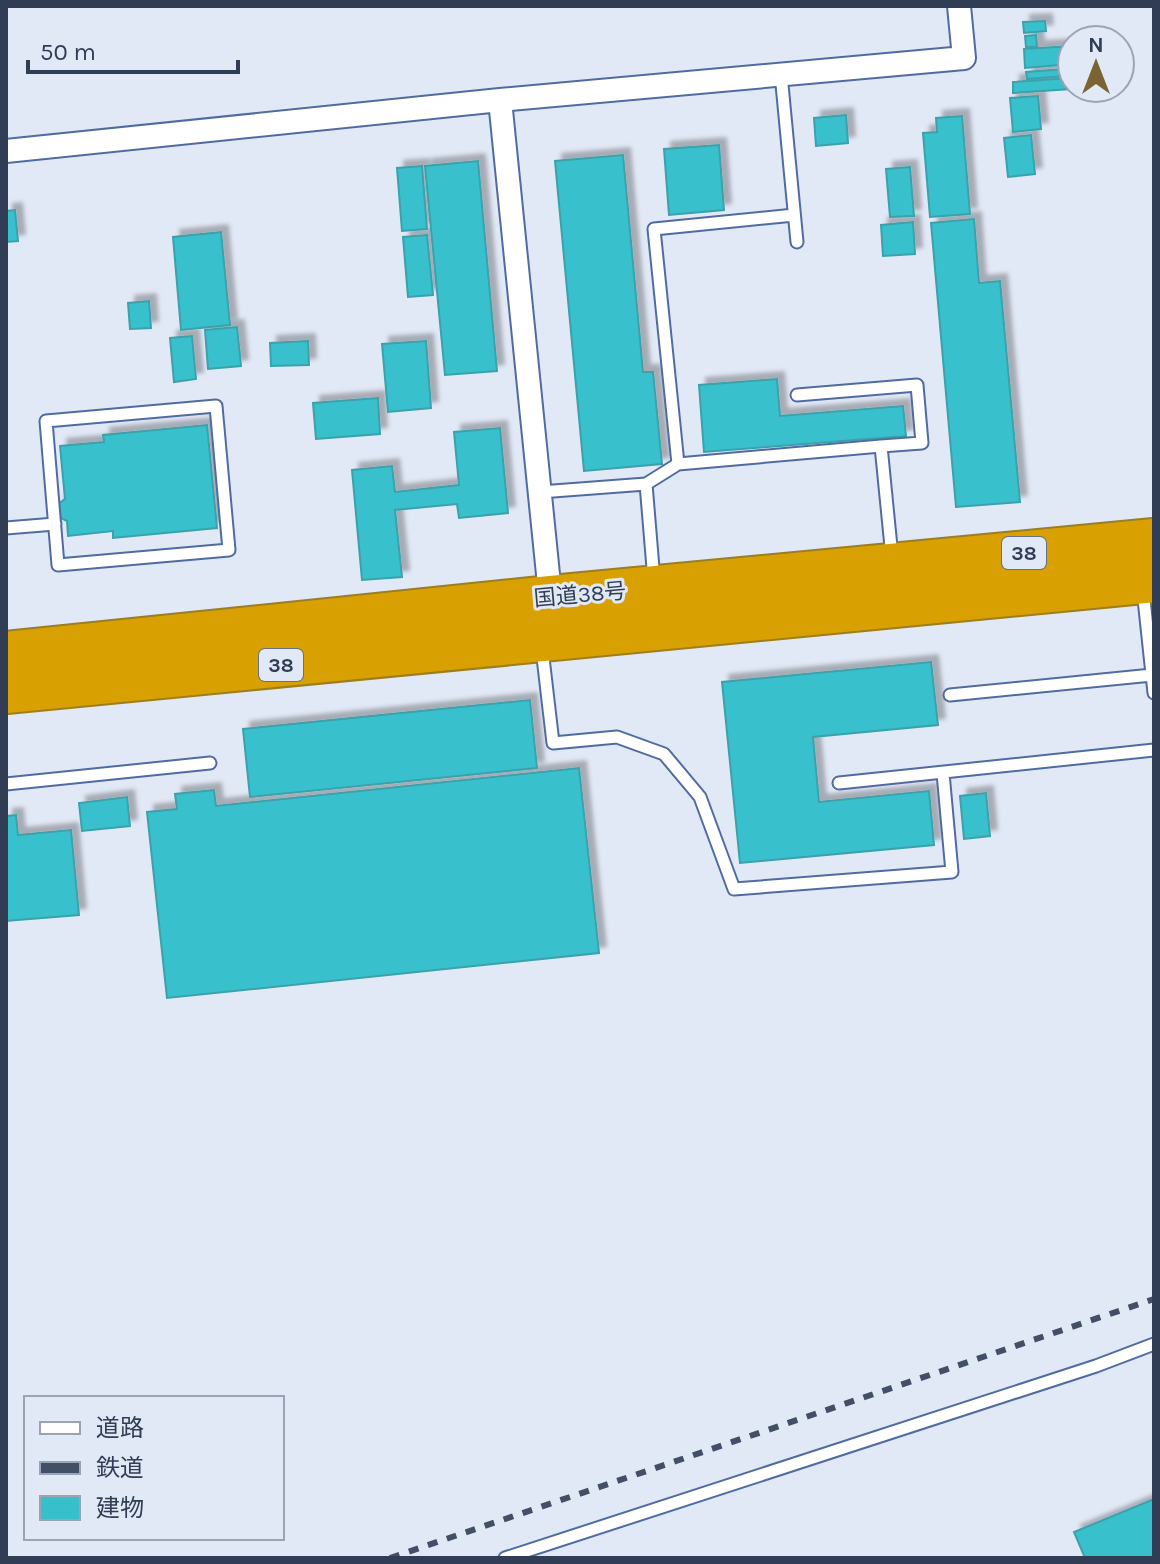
<svg xmlns="http://www.w3.org/2000/svg" width="1160" height="1564" viewBox="0 0 1160 1564" font-family="Karla,'Noto Sans JP',sans-serif">
<style>
.building{fill:#37c0cc;stroke:#3ca1ab;stroke-width:2;filter:url(#shadow)}
.lines{fill:none;stroke-linecap:round;stroke-linejoin:round}
.lane-casing{stroke:#506ba2;stroke-width:15}
.street-casing{stroke:#506ba2;stroke-width:26}
.highway-casing{stroke:#9d7e1e;stroke-width:46}
.lane{stroke:#fff;stroke-width:11}
.street{stroke:#fff;stroke-width:22}
.highway{stroke:#d8a101;stroke-width:42}
.rail{stroke:#424f66;stroke-width:6;stroke-dasharray:10 10;stroke-linecap:butt}
.labels{text-anchor:middle;stroke-width:6;stroke-linejoin:round;paint-order:stroke}
.shield{fill:#e2e9f6;stroke:#657185;stroke-width:2}
.shield-label{font-size:20px;font-weight:bold;fill:#303d55}
.street-label{font-size:22px;fill:#303d55;stroke:#e2e9f6}
</style>
<defs>
<filter id="shadow"><feDropShadow dx="7" dy="-7" stdDeviation="2" flood-color="#0004"/></filter>
</defs>
<rect width="100%" height="100%" fill="#e2e9f6"/>
<path class="building" d="M1045,21L1046,31L1024,33L1023,22Z
M1036,35L1037,47H1026L1025,36Z
M1072,46V64L1025,68L1024,49Z
M1064,69L1065,76L1027,79L1026,72Z
M1069,78L1071,89L1013,93V82Z
M1038,96L1041,129L1013,132L1010,98Z
M846,115L848,143L816,146L814,118Z
M962,116L970,214L930,217L923,133L937,132L936,118Z
M1031,135L1035,174L1008,177L1004,138Z
M719,145L724,210L669,215L664,149Z
M623,155L643,372H653L662,464L584,471L555,161Z
M478,161L497,371L445,375L425,166Z
M422,166L427,229L402,231L397,168Z
M910,167L914,216L890,217L886,169Z
M15,210L18,241L6,242V211Z
M974,219L979,283L1000,281L1020,502L956,507L931,223Z
M913,222L915,254L883,256L881,225Z
M221,232L230,325L181,330L173,237Z
M427,235L433,295L408,297L403,237Z
M149,301L151,328L130,329L128,303Z
M237,327L241,366L208,369L205,330Z
M192,336L196,379L174,382L170,338Z
M308,341L309,365L271,366L270,343Z
M426,341L431,408L388,412L382,344Z
M777,379L780,416L903,406L906,436L704,452L699,385Z
M378,398L380,434L316,439L313,403Z
M207,425L217,528L113,538V531L68,536L67,521L59,517L58,504L65,499L60,446L104,442L103,435Z
M500,428L508,513L459,518L457,504L395,510L402,577L362,580L352,470L392,466L395,492L459,485L454,432Z
M931,662L938,725L813,737L819,802L929,791L934,845L740,863L722,682Z
M530,700L537,768L250,797L243,729Z
M579,768L599,953L167,998L147,812L177,809L175,794L214,790L216,806Z
M986,793L990,836L964,839L960,796Z
M127,797L130,826L82,831L79,803Z
M16,815L18,835L71,830L79,915L6,921V816Z
M1154,1499V1558H1085L1074,1532Z"/>
<g class="lines">
<defs>
<path id="lane" d="M781,74L797,242
M794,215L654,229L678,464L881,446L892,557
M797,395L917,385L922,443L881,446
M216,406L229,550L58,565L46,421Z
M646,484L678,464
M540,492L646,484L654,580
M6,528L55,524
M1143,590L1154,693
M542,649L553,743L617,737L664,754L700,797L734,889L952,872L943,773
M950,695L1152,675
M839,783L1154,750
M6,784L210,763
M505,1558L1096,1366L1154,1344"/>
<path id="street" d="M500,100L551,604
M6,151L500,100L964,58L959,6"/>
<path id="highway" d="M6,653L551,597L1154,540
M6,692L1154,581"/>
</defs>
<use href="#lane" class="lane-casing"/>
<use href="#street" class="street-casing"/>
<use href="#highway" class="highway-casing"/>
<use href="#lane" class="lane"/>
<use href="#street" class="street"/>
<use href="#highway" class="highway"/>
<path class="rail" d="M390,1558L1154,1299"/>
</g>
<g class="labels">
<g class="shield">
<rect x="1002" y="537" width="44" height="32" rx="6"/>
<rect x="259" y="649" width="44" height="32" rx="6"/>
</g>
<g class="shield-label">
<text x="1024" y="560">38</text>
<text x="281" y="672">38</text>
</g>
<g class="street-label">
<text transform="translate(580 594) rotate(-5)" y="8">国道38号</text>
</g>
</g>
<rect width="1160" height="1564" fill="none" stroke="#303d55" stroke-width="16"/>
<rect x="24" y="1396" width="260" height="144" fill="#e2e9f6" stroke="#9ba4b6" stroke-width="2"/>
<rect x="40" y="1422" width="40" height="12" fill="#ffffff" stroke="#9ba4b6" stroke-width="2"/>
<text x="96" y="1436" font-size="24" fill="#303d55">道路</text>
<rect x="40" y="1462" width="40" height="12" fill="#424f66" stroke="#9ba4b6" stroke-width="2"/>
<text x="96" y="1476" font-size="24" fill="#303d55">鉄道</text>
<rect x="40" y="1496" width="40" height="24" fill="#37c0cc" stroke="#9ba4b6" stroke-width="2"/>
<text x="96" y="1516" font-size="24" fill="#303d55">建物</text>
<g transform="translate(1096 64)"><circle r="38" fill="#e2e9f6" stroke="#9ba4b6" stroke-width="2"/>
<path d="M0-6L14 30L0 20L-14 30Z" fill="#7b6434"/>
<text y="-12" font-size="22" font-weight="bold" text-anchor="middle" fill="#303d55">N</text>
</g>
<path d="M28 60v12h210v-12" fill="none" stroke="#303d55" stroke-width="4"/>
<text x="40" y="60" font-size="24" fill="#303d55" stroke="#e2e9f6" stroke-width="6" paint-order="stroke">50 m</text>
</svg>
